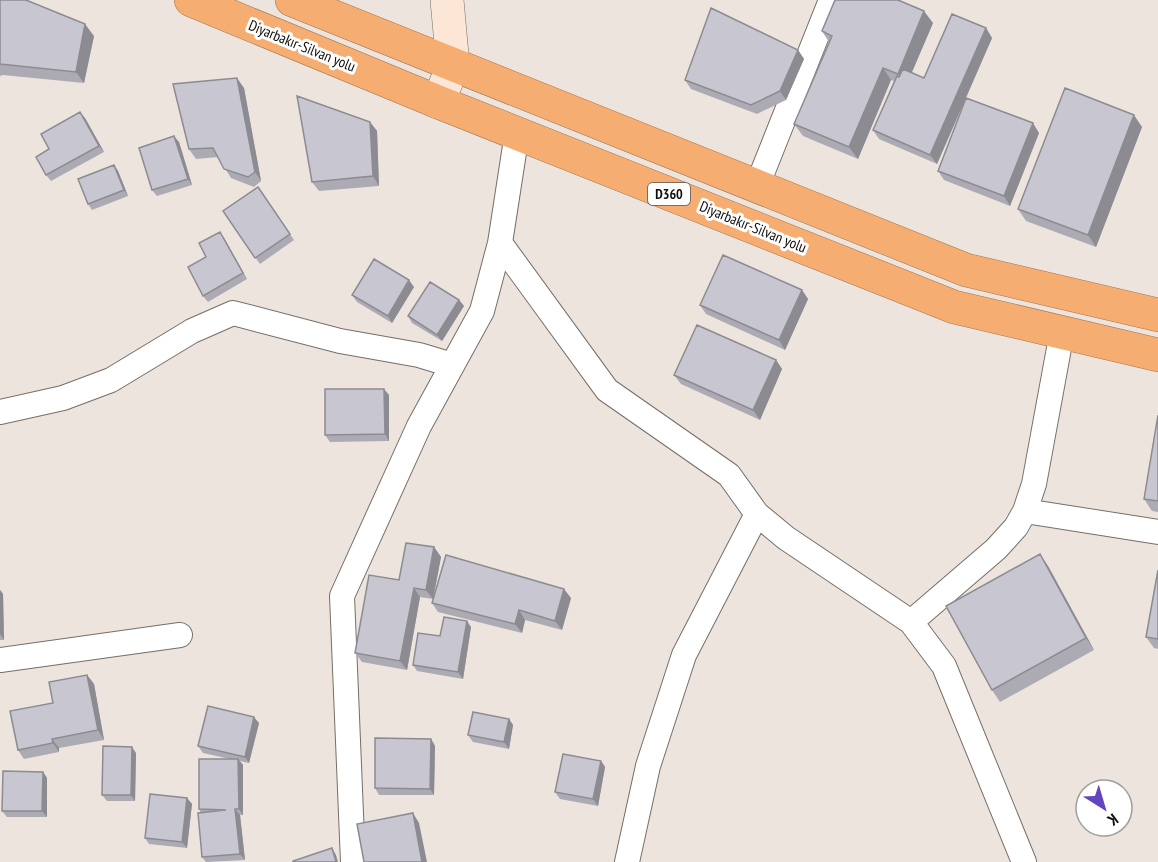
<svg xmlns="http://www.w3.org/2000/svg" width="1158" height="862" viewBox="0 0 1158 862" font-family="'PT Sans Narrow',sans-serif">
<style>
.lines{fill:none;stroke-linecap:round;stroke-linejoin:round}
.street-casing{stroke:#766e68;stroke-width:26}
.secondary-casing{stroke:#766e68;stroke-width:34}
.highway-casing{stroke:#a5754e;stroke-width:34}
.street{stroke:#fff;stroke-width:24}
.secondary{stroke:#fce6d5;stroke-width:33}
.highway{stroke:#f5ad72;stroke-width:33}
.wall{fill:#acabb4}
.shaded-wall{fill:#8c8b92}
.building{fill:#c8c7d1;stroke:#8c8b92;stroke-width:1.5}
.labels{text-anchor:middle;stroke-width:6;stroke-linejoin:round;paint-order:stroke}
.shield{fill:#fff;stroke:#585654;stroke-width:1.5}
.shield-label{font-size:14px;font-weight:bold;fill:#100d0b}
.street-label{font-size:15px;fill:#100d0b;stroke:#fff}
</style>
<rect width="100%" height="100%" fill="#ece4dd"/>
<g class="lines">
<defs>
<path id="street" d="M757,186L831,0
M500,243L607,390L729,475L757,514L786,538L911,622L944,666L1024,862
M0,412L63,398L111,380L192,331L233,313L340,341L419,355L452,365
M1025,511L1158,532
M911,622L996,549L1016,527L1025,511L1034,484L1062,332
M0,660L180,635
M353,862L342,596L419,426L482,311L500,243L517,133
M627,862L648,766L684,655L757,514"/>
<path id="secondary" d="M438,102L453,66L447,0"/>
<path id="highway" d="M191,0L438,102L954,307L1158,355
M292,0L966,270L1158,315"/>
</defs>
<use href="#street" class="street-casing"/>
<use href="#secondary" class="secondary-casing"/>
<use href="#highway" class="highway-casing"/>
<use href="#street" class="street"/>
<use href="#secondary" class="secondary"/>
<use href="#highway" class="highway"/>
</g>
<path class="wall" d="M0,0L94,36L84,83L3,75L0,76Z
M933,23L912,72L924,78L986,28L992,38L937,164L879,139L873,130L894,81L891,80L858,159L803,136L794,124L829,42L822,31Z
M798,50L804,59L786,100L757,114L691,89L685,80Z
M244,88L261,181L254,187L231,178L218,157L196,159L189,149Z
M85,118L104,152L51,181L46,175L49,149Z
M370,122L377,131L379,186L319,191L312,182Z
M1142,127L1096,247L1026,221L1018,209Z
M1039,133L1010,206L944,180L938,171Z
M179,142L192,185L157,196L152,190Z
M114,165L118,171L128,196L92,210L88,204Z
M258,187L294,240L260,264L223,211Z
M224,238L247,279L208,302L203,296L206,257Z
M414,287L392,323L357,302L352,295Z
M802,290L808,299L785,350L706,314L700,305Z
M459,300L464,306L442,341L412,323L408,316Z
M776,360L782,369L760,420L681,384L674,375Z
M389,395V441L330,442L325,435Z
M1158,415V512L1152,511L1144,499Z
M434,547L441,557L433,599L420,597L407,670L362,662L355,653L399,580Z
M1048,566L1094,650L1000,702L992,690Z
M1158,570V649L1154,648L1146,637Z
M0,590L3,594L4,640H0Z
M571,598L562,630L525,620L522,633L438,612L432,603Z
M471,627L463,679L417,671L413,665L440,636Z
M87,675L94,684L104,740L59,748V752L24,759L18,750L53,703Z
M509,719L513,725L509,749L473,742L468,735Z
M259,723L249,763L240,761L243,765V815H240L245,860L206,862L202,857L201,813L199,809L230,759L203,753L198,746Z
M431,739L435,746L434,795H379L375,788Z
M136,753L135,801H107L102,795Z
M601,761L605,767L598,806L560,799L555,792Z
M43,772L47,778V817H7L2,811Z
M187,798L192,804L187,848L149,844L145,838Z"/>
<path class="shaded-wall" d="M924,11L933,23L906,86L898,74Z
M85,24L94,36L84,83L76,72Z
M986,28L992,38L937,164L930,155Z
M798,50L804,59L786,100L780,91Z
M883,68L891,80L858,159L849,147Z
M237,78L244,88L261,181L255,172Z
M80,112L85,118L104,152L99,146Z
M1134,115L1142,127L1096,247L1088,235Z
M370,122L377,131L379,186L373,176Z
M1033,123L1039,133L1010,206L1004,196Z
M174,136L179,142L192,185L188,179Z
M114,165L118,171L128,196L124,190Z
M220,232L224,238L247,279L243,273Z
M409,280L414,287L392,323L388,316Z
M802,290L808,299L785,350L779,340Z
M459,300L464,306L442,341L437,335Z
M776,360L782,369L760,420L753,410Z
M384,389L389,395V441L385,434Z
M434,547L441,557L433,599L426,590Z
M1040,554L1048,566L1094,650L1086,638Z
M414,588L420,597L407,670L400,661Z
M564,589L571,598L562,630L555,621Z
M0,590L3,594L4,640L0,634Z
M519,610L525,620L522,633L515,624Z
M467,621L471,627L463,679L458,672Z
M87,675L94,684L104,740L98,730Z
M254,717L259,723L249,763L245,757Z
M509,719L513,725L509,749L504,742Z
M52,739L59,748V752L53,743Z
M431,739L435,746L434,795L430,789Z
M132,747L136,753L135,801L131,795Z
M238,759L243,765V815L239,809Z
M601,761L605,767L598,806L593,799Z
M43,772L47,778V817L42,811Z
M187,798L192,804L187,848L182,842Z
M235,809L240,815L245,860L240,854Z
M413,813L419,823L427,862H422Z
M332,848L336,855L338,862H336Z"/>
<path class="building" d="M0,0H26L85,24L76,72L0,64Z
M835,0H898L924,11L898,74L883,68L849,147L794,124L832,36L822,31Z
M711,8L798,50L780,91L751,105L685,80Z
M952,14L986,28L930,155L873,130L897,76L899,77L903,69L924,78Z
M237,78L255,172L248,177L224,169L213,148L189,149L173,84Z
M1065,88L1134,115L1088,235L1018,209Z
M297,96L370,122L373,176L312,182Z
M966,98L1033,123L1004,196L938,171Z
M80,112L99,146L46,175L36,157L49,149L41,134Z
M174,136L188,179L152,190L139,148Z
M114,165L124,190L88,204L78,179Z
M258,187L290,234L255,258L223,211Z
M220,232L243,273L203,296L188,267L206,257L199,243Z
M723,255L802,290L779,340L700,305Z
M374,259L409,280L388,316L352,295Z
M430,282L459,300L437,335L408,316Z
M697,325L776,360L753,410L674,375Z
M325,389H384L385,434L325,435Z
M1158,415V501L1144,499Z
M406,543L434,547L426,590L414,588L400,661L355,653L369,575L399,580Z
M1040,554L1086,638L992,690L946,606Z
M446,555L564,589L555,621L519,610L515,624L432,603Z
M1158,570V639L1146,637Z
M444,617L467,621L458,672L413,665L418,633L440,636Z
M87,675L98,730L52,739L53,743L18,750L10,711L53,703L49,682Z
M208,706L254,717L245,757L198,746Z
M473,712L509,719L504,742L468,735Z
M375,738L431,739L430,789L375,788Z
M103,746L132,747L131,795H102Z
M563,754L601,761L593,799L555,792Z
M199,759H238L239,809H235L240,854L202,857L198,813L226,810L199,809Z
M3,771L43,772L42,811H2Z
M150,794L187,798L182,842L145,838Z
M413,813L422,862H364L357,824Z
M332,848L336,862H293V861Z"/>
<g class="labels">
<rect class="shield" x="648" y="183" width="42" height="22" rx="4.5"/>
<g class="shield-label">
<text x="669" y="199">D360</text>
</g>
<g class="street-label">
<text transform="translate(302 46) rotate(22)" y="5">Diyarbakır-Silvan yolu</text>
<text transform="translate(753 227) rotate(22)" y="5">Diyarbakır-Silvan yolu</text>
</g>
</g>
<g transform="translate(1104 808) rotate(143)"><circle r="28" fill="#ffffff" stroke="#9f9e9d" stroke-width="1.5"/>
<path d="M0-4.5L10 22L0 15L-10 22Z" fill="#6345bd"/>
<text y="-9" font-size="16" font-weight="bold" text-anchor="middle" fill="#100d0b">K</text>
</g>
</svg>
